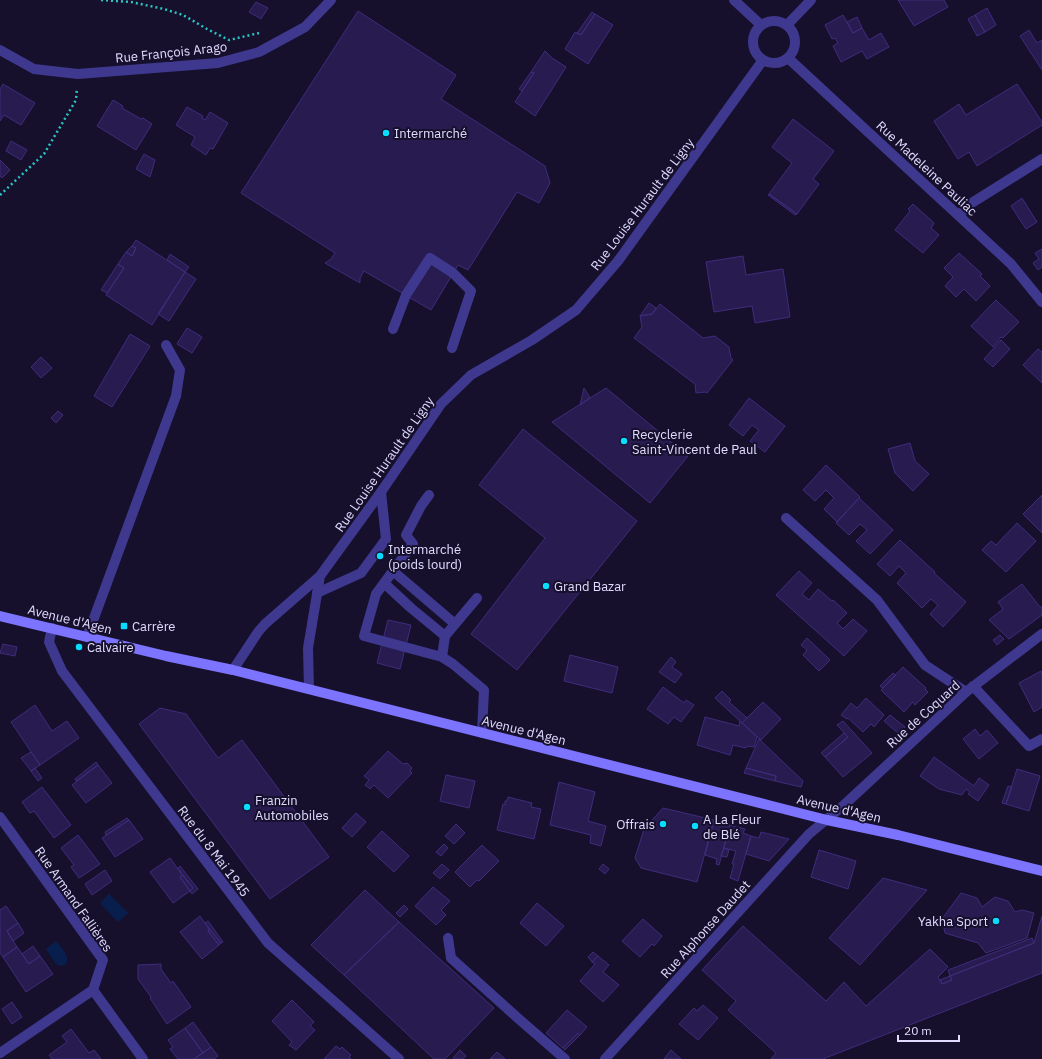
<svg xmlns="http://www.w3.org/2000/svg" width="1042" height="1059" viewBox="0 0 1042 1059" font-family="'IBM Plex Sans',sans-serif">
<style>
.water{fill:#081f4e}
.building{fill:#281b4f;stroke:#3f2c7d}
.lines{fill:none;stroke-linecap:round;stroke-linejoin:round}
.path{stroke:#29c6c2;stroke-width:2.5;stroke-dasharray:2 3;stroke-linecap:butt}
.lane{stroke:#3f388f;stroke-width:10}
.street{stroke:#3f388f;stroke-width:10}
.secondary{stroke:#7c73ff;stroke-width:10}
.poi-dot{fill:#08ddff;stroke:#16102d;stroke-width:1.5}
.labels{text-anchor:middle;stroke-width:4;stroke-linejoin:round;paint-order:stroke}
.street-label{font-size:13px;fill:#e1dcff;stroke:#16102d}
.poi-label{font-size:13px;fill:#e1dcff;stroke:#16102d;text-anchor:start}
</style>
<rect width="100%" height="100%" fill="#16102d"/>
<path class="water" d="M109,894L128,913L118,922L100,903Z
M56,941C60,946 74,961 64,965C62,966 60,966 58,965C53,961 49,953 46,949Z"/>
<path class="building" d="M898,0H944L948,7L914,26Z
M256,2L268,8L261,19L249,12Z
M987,8L996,25L985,32L975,15Z
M358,11L456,75L441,99L545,166L550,183L539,203L517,192L468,270L458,265L431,310L364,271L360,278V283L325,263L331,259L335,253L241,193Z
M592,12L595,14L581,35L577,33Z
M595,14L613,25L588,64L565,49L575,32L581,35Z
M843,15L853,33L862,28L869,40L881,33L889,47L867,59L862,51L841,62L833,46L838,43L835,38L832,39L825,25Z
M975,15L985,32L977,36L968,19Z
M857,17L862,28L853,33L847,22Z
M1029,30L1037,43L1042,40V70L1020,36Z
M545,51L552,58L566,67L535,116L515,102L534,73L531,72Z
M531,72L534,73L522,91L519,89Z
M3,84L35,103L21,125L4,115L0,121V89Z
M1017,84L1042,122V125L977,166L969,152L958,159L934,121L959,104L966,115Z
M113,100L123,106L122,108L141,119L143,118L152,124L136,150L97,126Z
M187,107L203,116L202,118L205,120L210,112L228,123L213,149L210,148L206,155L191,145L195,137L176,125Z
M793,119L834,151L813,179L819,184L797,214L769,194L792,163L772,147Z
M11,141L27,150L21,160L6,151Z
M144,154L155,160L150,177L136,169Z
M0,160L10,170L2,178L0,176Z
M769,194L797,214L795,215L768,195Z
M1022,198L1037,222L1026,229L1011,206Z
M913,204L934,223L931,228L939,235L923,253L895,230L910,211L908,209Z
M136,240L185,272L152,325L106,295L124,268L118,264L126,252L132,256L136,248L132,246Z
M132,246L136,248L132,256L126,252Z
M1042,249V267L1038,270L1033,263L1039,259L1035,253Z
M959,253L982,274L980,276L990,286L976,301L964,289L956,297L945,286L953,277L944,268Z
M170,254L189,267L185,272L167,260Z
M743,256L746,275L783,269L790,317L755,323L752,306L714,312L706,262Z
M118,264L124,268L107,293L101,290Z
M185,272L196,279L169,321L158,314Z
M996,300L1019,322L1003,338L1001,337L993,347L971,326Z
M649,303L656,308L652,314L640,316Z
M660,304L703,338L715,336L729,347L731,358L733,360L707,393L705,392L696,393L695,384L634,338L642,327L640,316L652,314Z
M187,328L202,337L192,353L177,344Z
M130,334L150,346L112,407L94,396Z
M1001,340L1010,349L993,367L984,359Z
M1038,349L1042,352V383L1023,365Z
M41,357L52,368L41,378L31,367Z
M584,388L590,398L580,405Z
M606,388L688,456L650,503L552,422Z
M749,398L785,426L765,452L750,441L759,430L752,425L743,436L729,425Z
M58,411L63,415L56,423L51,418Z
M523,429L637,521L517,670L471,634L545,538L479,485Z
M910,443L915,461L929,474L913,491L895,473L888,449Z
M826,465L860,497L837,522L824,509L834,498L826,490L815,501L803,490Z
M1042,495V533L1023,514Z
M859,498L893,530L870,554L856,541L867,530L860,524L849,535L836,523Z
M1017,523L1036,541L1006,572L982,550L991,541L996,545Z
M900,540L935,572L934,573L966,602L943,627L930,614L938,605L931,599L922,608L897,583L906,573L899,566L890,576L877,564Z
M799,571L812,583L802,594L809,600L818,589L832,601L833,600L847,613L837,623L843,629L853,619L867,631L844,656L776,595Z
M1022,584L1040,607H1042V615L1009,639L989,620L1003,609L998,602Z
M388,620L411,625L400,669L377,663Z
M1000,635L1004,639L997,645L993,640Z
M807,638L830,660L819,671L803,655L807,650L801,645Z
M3,644L17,647L15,656L0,653Z
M570,655L618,667L612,693L564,681Z
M671,657L676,662L672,667L682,674L675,683L659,672Z
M903,667L926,688L925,689L928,692L915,705L913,702L904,712L881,690Z
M1041,671L1042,674V707L1034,712L1019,683Z
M893,673L896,675L883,688L880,686Z
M663,687L684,703L686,700L694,705L681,722L674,717L668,724L647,709Z
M722,691L731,700L729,702L747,718L742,723L715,698Z
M866,698L884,715L874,727L871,724L863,732L848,718L847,719L841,715L851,703L857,708Z
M763,702L781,719L761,740L742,723Z
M35,705L52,731L67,721L79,738L40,765L11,722Z
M160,708L186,714L218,758L242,740L329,857L270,899L139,724Z
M890,715L905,727L899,734L884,721Z
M705,717L739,726L740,721L757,737L754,747L747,746L746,748L733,745L730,755L697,745Z
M843,721L872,753L843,777L825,757L848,737L837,725Z
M975,729L980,736L987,730L998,743L979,759L963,739Z
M844,733L848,737L825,757L821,753Z
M759,739L803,781L801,787L775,781L776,776L746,768Z
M388,751L403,764L407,763L412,768L410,771L412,773L388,798L374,785L370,789L365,785L369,780L364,776Z
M31,752L40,765L31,771L21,758Z
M934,757L974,786L979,778L989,785L978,801L968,794L970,792L966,789L962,795L939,789L920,776Z
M96,762L98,765L76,781L75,779Z
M98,765L112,783L86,803L72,785Z
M35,768L42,778L38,781L31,771Z
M746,768L776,776L775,781L744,773Z
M1017,769L1040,776L1029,811L1006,804Z
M446,775L475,781L469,808L440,801Z
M559,782L595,792L588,821L606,826L601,846L590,843L591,835L550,825Z
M1008,786L1012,787L1006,804L1002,803Z
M42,787L71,825L54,838L34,811L30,813L22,802Z
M508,797L532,803L531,807L541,809L534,839L497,830L503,804L505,805V801H507Z
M663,808L714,820L697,882L641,868L635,858L644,829Z
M356,813L366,822L352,837L342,828Z
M127,818L129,820L106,835L105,832Z
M129,820L143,839L115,857L102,838Z
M714,820L730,825L719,865L716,864L717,859L705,855Z
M456,824L465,833L454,844L445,836Z
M730,825L745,829L743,833L751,836L738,881L730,878L734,864H732L736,851L724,848Z
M382,831L409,856L394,872L367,847Z
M761,832L789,839L769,861L746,854L751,836L759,838Z
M78,835L100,864L79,878L71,867L74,865L61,848Z
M444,844L448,848L441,856L436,852Z
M482,845L499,861L479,881L477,880L470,887L455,872Z
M724,848L729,850L727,857L721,856Z
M819,850L856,861L848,889L811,877Z
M170,858L182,875L180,877L190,891L173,903L150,872Z
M442,864L449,870L440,879L433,873Z
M603,864L609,869L605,874L599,869Z
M180,866L198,889L192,894L190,891L193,888L178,868Z
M105,870L112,881L92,895L85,884Z
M182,875L193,888L190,891L180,877Z
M883,878L927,890L860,965L829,938Z
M433,887L450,901L441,910L446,915L436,925L415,906Z
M365,890L399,922L344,975L311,945Z
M961,893L977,898L982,907L995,897L1008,901L1015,912L1022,910L1034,913L1027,938L986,953L978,943L945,933L942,919Z
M537,903L564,926L546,946L520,923Z
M404,905L408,909L400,917L396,913Z
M6,906L18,923L7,931L17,947L3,957L0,953V910Z
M200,916L209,929L208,931L219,945L202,959L180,932Z
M1042,916V973L823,1059H771L776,1053L728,1010L736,1001L702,970L743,926L826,1001L844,982L866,1006L930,949L948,967L938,977L942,984L952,980L950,976L1034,943Z
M643,919L662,936L654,946L652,944L640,957L622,941Z
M208,921L223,942L221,943L205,923Z
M399,922L494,1008L445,1059H434L344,975Z
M18,923L24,933L13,941L7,931Z
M209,929L221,943L219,945L208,931Z
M1032,938L1034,943L950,976L948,970Z
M33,946L40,956L29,964L22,954Z
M17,947L29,964L40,956L53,974L26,992L3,957Z
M593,952L598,956L592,962L588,957Z
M598,956L609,965L603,972L619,985L603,1002L580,981L595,964L592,962Z
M161,964V969L171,983L173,981L191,1007L167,1024L150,998L151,997L138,979V965Z
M950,976L952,980L942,984L940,980Z
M292,1000L314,1022L310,1026L315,1030L296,1050L289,1045L292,1042L272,1021Z
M12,1002L22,1017L12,1024L2,1009Z
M703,1005L718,1018L698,1040L679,1024L694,1008L697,1011Z
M567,1010L587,1027L580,1035L578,1033L563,1048L546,1033Z
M193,1022L211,1047L203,1053L185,1028Z
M185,1028L203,1053L194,1059H178L170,1049L173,1047L168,1040Z
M71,1029L89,1053L94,1050L101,1059H52L49,1055L67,1042L62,1036Z
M578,1033L580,1035L565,1050L563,1048Z
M336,1046L340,1049L342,1047L351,1055L349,1057L351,1059H324Z
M211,1047L218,1056L214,1059H194Z
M460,1050L466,1056L463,1059H455L453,1058Z
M671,1050L681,1059H664Z
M497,1052L505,1059H490Z"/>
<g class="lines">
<path class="path" d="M101,0L131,2L164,9L183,15L207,29L229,40L259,33
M0,195L44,154L76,100L77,88"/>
<path class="lane" d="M393,329L406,295L430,258L453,273L471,291L452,348
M429,495L421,506L406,535L413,544L376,594L364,636L442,657L453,664L484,690L482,733
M393,571L455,624
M384,583L411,608L445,636
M317,593L361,573L386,539L381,492
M442,657L445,636L477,598
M448,938L451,958L520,1020L565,1059"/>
<path class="street" d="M734,0L761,25
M753 42a21 21 0 1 1 42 0a21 21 0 1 1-42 0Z
M787,25L811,0
M0,50L34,69L78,74L218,63L259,52L305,27L331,0
M788,58L1011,264L1042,302
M959,215L970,204L1042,159
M786,518L877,600L925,665L966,692
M52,628L49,642L62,671L268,943L399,1059
M87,637L176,396L180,370L166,345
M233,670L258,632L265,624L320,576L381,492L441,404L471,375L532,340L576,310L618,261L763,60
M973,686L1029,746L1042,739
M309,689L308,648L320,576
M0,817L103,960L93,990L143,1059
M0,1053L93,990
M605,1059L809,834L844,805L966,692L1042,634"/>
<path class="secondary" d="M0,616L166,656L233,670L772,806L827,820L898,835L1042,871"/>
</g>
<g class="poi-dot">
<circle cx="386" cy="133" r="4"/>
<circle cx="624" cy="441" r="4"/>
<circle cx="380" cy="556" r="4"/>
<circle cx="546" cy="586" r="4"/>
<rect x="120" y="622" width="8" height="8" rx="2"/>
<circle cx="79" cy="647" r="4"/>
<circle cx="247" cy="807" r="4"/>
<circle cx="663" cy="824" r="4"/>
<circle cx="695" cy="826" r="4"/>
<circle cx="996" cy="921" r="4"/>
</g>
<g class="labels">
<g class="street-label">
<text transform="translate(171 52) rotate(-6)" y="5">Rue François Arago</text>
<text transform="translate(927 168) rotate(43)" y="5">Rue Madeleine Pauliac</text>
<text transform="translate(642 204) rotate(-53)" y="5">Rue Louise Hurault de Ligny</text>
<text transform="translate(384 464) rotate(-55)" y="5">Rue Louise Hurault de Ligny</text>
<text transform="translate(70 619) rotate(14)" y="5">Avenue d'Agen</text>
<text transform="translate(923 714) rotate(-42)" y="5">Rue de Coquard</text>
<text transform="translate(524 730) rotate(14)" y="5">Avenue d'Agen</text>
<text transform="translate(839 808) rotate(13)" y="5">Avenue d'Agen</text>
<text transform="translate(214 851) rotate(53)" y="5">Rue du 8 Mai 1945</text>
<text transform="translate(74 899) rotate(55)" y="5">Rue Armand Fallières</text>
<text transform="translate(705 929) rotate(-48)" y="5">Rue Alphonse Daudet</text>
</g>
<g class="poi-label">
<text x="394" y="138">Intermarché</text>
<text x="632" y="439">Recyclerie<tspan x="632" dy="15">Saint-Vincent de Paul</tspan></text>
<text x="388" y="554">Intermarché<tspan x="388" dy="15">(poids lourd)</tspan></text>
<text x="554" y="591">Grand Bazar</text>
<text x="132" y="631">Carrère</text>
<text x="87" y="652">Calvaire</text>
<text x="255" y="805">Franzin<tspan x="255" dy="15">Automobiles</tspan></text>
<text x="703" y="824">A La Fleur<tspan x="703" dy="15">de Blé</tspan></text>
<text x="655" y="829" text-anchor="end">Offrais</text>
<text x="988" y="926" text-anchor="end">Yakha Sport</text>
</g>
</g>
<path d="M898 1035v6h61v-6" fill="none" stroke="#e1dcff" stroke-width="2"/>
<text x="904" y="1035" font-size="12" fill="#e1dcff" stroke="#16102d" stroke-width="3" paint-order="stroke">20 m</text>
</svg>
